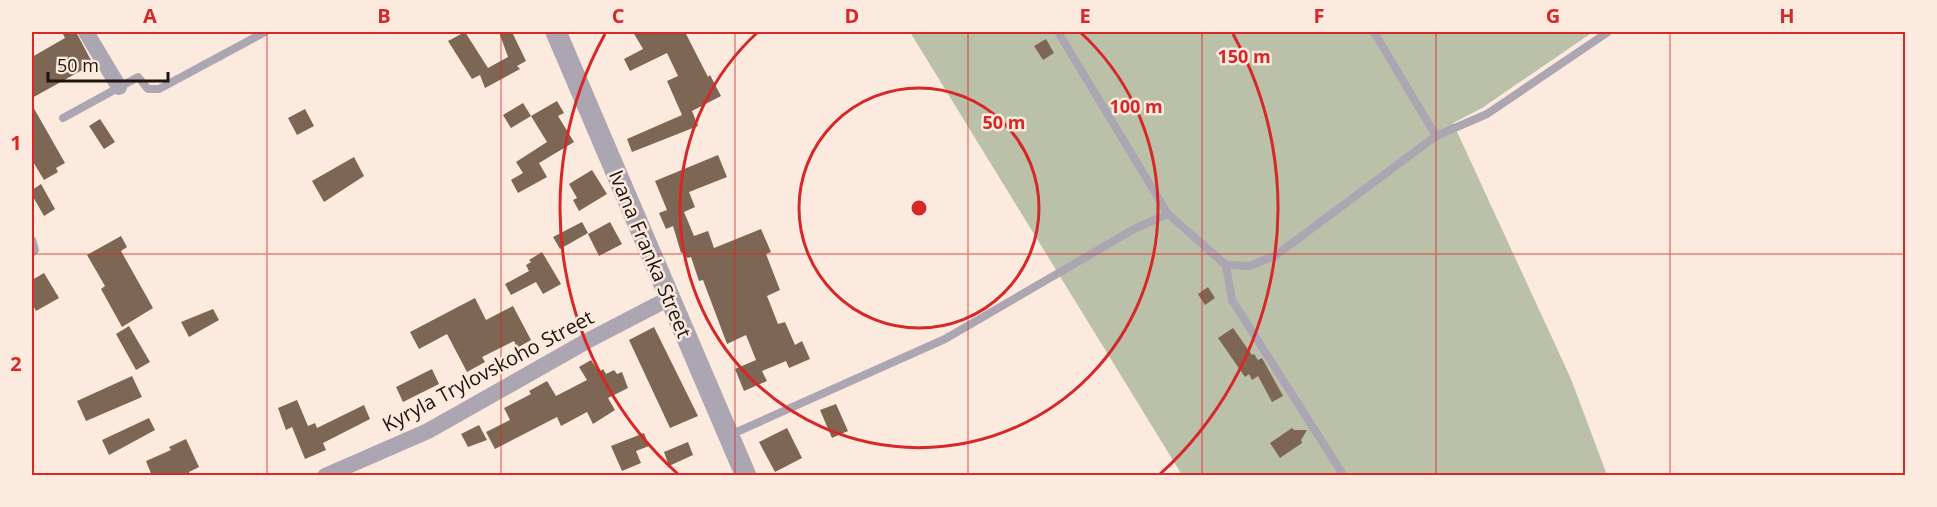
<svg xmlns="http://www.w3.org/2000/svg" width="1937" height="507" viewBox="0 0 1937 507" font-family="'Open Sans',sans-serif">
<style>
.green{fill:#bbc1a9}
.building{fill:#7d6653}
.lines{fill:none;stroke-linecap:round;stroke-linejoin:round}
.service{stroke:#aca5b2;stroke-width:8}
.minor{stroke:#aca5b2;stroke-width:16}
.tertiary{stroke:#aca5b2;stroke-width:21}
.grid{fill:none;stroke:#d62828;stroke-width:1.5;stroke-opacity:0.55}
.ring{fill:none;stroke:#d62828;stroke-width:3}
.labels{text-anchor:middle;stroke-width:5;stroke-linejoin:round;paint-order:stroke}
.street-label{font-size:20px;fill:#1e150d;stroke:#fbeadd}
.centre{fill:#d62828;stroke:#fbeadd;stroke-width:3}
.ring-label{font-size:18px;text-anchor:middle;font-weight:bold;fill:#d62828;stroke:#fbeadd;stroke-width:5;stroke-linejoin:round;paint-order:stroke}
.neatline{fill:none;stroke:#d62828;stroke-width:2}
.grid-label{font-size:20px;text-anchor:middle;font-weight:bold;fill:#d62828}
</style>
<rect width="100%" height="100%" fill="#fbeadd"/>
<path class="green" d="M910,32H1593L1482,108L1453,123L1571,379L1607,475H1182Z"/>
<path class="building" d="M62,32H76L93,64L32,98V57L65,38Z
M465,32L488,68L508,57L499,32H512L526,61L517,66L520,69L485,88L480,75L472,79L448,41Z
M633,32H685L708,77L710,75L721,96L690,112L692,111L698,126L632,152L627,139L682,115L667,81L678,76L667,53L630,71L624,59L643,49Z
M1046,39L1054,53L1043,60L1034,46Z
M557,101L564,113L558,116L574,142L539,163L547,177L518,193L511,180L523,173L516,162L547,142L531,116Z
M523,103L531,116L511,128L503,115Z
M32,105L65,163L56,168L58,172L44,180L32,160Z
M305,109L314,126L297,135L288,118Z
M100,119L115,142L104,149L89,126Z
M718,155L727,177L689,192L695,207L684,212L694,236L708,231L714,248L761,229L771,252L766,254L780,290L767,296L778,324L785,322L795,345L802,341L810,359L789,368L786,361L762,371L767,381L744,391L735,369L756,360L746,335L727,344L703,280L699,281L691,257L687,258L684,252L681,253L673,226L666,229L659,213L667,210L655,181Z
M354,157L364,176L324,202L312,181Z
M592,170L607,194L579,211L573,200L577,198L569,184Z
M41,184L55,209L44,216L32,195V190Z
M582,222L588,233L560,249L553,237Z
M610,222L622,244L599,256L588,234Z
M121,236L127,247L121,251L153,308L122,327L101,289L105,286L87,255Z
M542,252L561,284L543,294L536,282L511,295L505,284L529,271L526,265L531,262L529,260Z
M44,273L59,298L36,311L32,303V280Z
M1208,287L1215,298L1205,305L1198,294Z
M475,298L486,320L513,306L531,340L517,348L514,341L482,357L485,362L467,372L447,334L419,349L410,332Z
M213,309L219,320L189,337L181,322Z
M129,326L150,362L136,370L116,334Z
M654,327L698,416L670,428L629,340Z
M1233,328L1252,355L1254,354L1258,360L1262,358L1283,396L1272,402L1258,376L1252,380L1249,374L1245,377L1218,338Z
M591,360L599,372L603,369L606,374L614,370L617,374L622,372L628,388L608,398L615,410L593,424L587,412L561,426L557,417L495,449L486,432L510,420L504,408L531,394L529,391L547,381L556,396L587,380L579,367Z
M432,369L439,384L403,402L396,387Z
M132,376L142,397L86,421L77,401Z
M297,400L308,426L315,423L317,428L364,405L370,419L323,443L326,450L305,459L292,427L286,430L278,408Z
M836,404L848,431L832,438L820,410Z
M149,418L155,430L109,455L102,440Z
M479,425L487,440L468,447L461,434Z
M787,428L802,458L775,472L759,442Z
M1292,428L1294,430H1307L1301,440L1302,443L1280,458L1270,443Z
M644,433L649,446L636,451L641,463L622,471L611,446Z
M186,439L199,467L189,472L190,476H152L146,461L171,450L169,447Z
M688,442L693,455L669,466L664,452Z"/>
<g class="lines">
<path class="service" d="M1058,32L1168,214
M1374,32L1436,136
M63,118L138,77L148,89H159L265,32
M32,240L35,250L32,253
M1226,265L1232,300L1344,476
M730,435L945,339L1136,228L1168,214L1226,265L1249,266L1275,256L1436,136L1487,114L1608,32"/>
<path class="minor" d="M86,32L119,87
M325,476L428,431L587,341L668,299"/>
<path class="tertiary" d="M556,32L746,476"/>
</g>
<path class="grid" d="M267,32V476M501,32V476M735,32V476M968,32V476M1202,32V476M1436,32V476M1670,32V476M32,254H1906"/>
<g class="ring">
<circle cx="919" cy="208" r="120"/>
<path d="M1080 32A239 239 0 1 1 758 32"/>
<path d="M679 475A359 359 0 0 1 605 34M1233 34A359 359 0 0 1 1159 475"/>
</g>
<g class="labels">
<g class="street-label">
<text transform="translate(650 254) rotate(67)" y="7">Ivana Franka Street</text>
<text transform="translate(488 371) rotate(-28)" y="7">Kyryla Trylovskoho Street</text>
</g>
</g>
<circle cx="919" cy="208" r="9" class="centre"/>
<g class="ring-label">
<text x="1244" y="63">150 m</text>
<text x="1136" y="113">100 m</text>
<text x="1004" y="129">50 m</text>
</g>
<rect width="1937" height="507" fill="none" stroke="#fbeadd" stroke-width="66"/>
<path d="M48 72v9h120v-9" fill="none" stroke="#1e150d" stroke-width="3"/>
<text x="57" y="72" font-size="18" fill="#1e150d" stroke="#fbeadd" stroke-width="4.5" paint-order="stroke">50 m</text>
<rect x="33" y="33" width="1871" height="441" class="neatline"/>
<g class="grid-label">
<text x="150" y="23">A</text>
<text x="384" y="23">B</text>
<text x="618" y="23">C</text>
<text x="852" y="23">D</text>
<text x="1085" y="23">E</text>
<text x="1319" y="23">F</text>
<text x="1553" y="23">G</text>
<text x="1787" y="23">H</text>
<text x="16" y="150">1</text>
<text x="16" y="371">2</text>
</g>
</svg>
